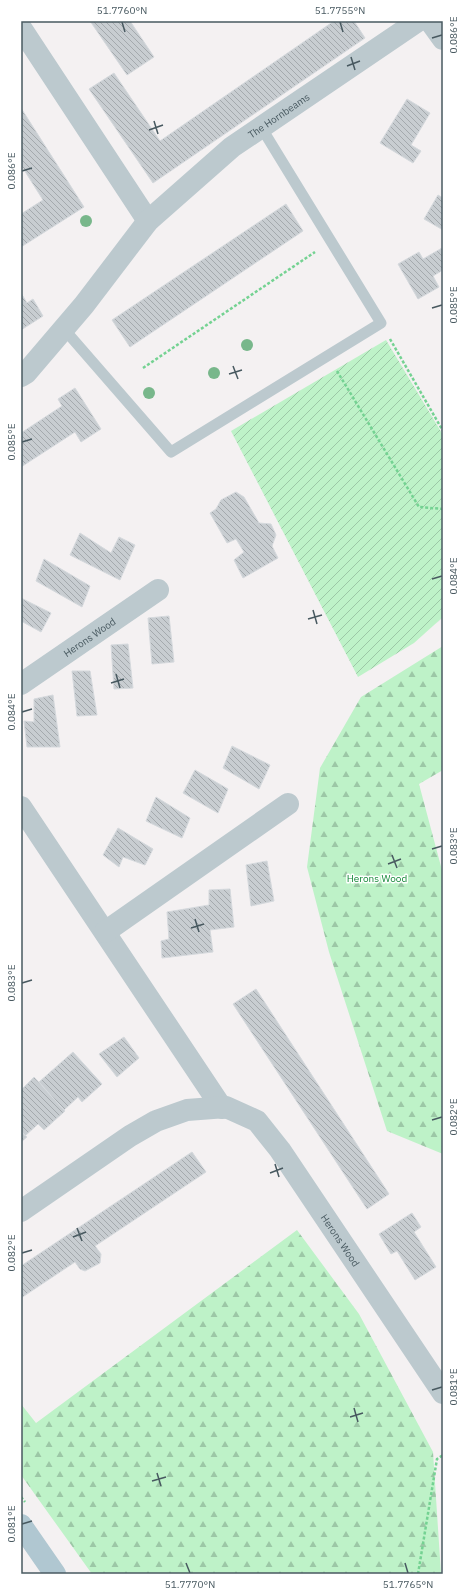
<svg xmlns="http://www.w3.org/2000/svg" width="464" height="1595" viewBox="0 0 464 1595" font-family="'IBM Plex Sans',sans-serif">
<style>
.forest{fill:url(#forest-firs)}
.garden{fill:url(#garden-furrows)}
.building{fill:url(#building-back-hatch);stroke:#d5d9dd}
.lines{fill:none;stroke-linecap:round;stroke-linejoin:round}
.path{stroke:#74d292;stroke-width:2.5;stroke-dasharray:3 2;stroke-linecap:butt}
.service{stroke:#bcc9ce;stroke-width:11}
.minor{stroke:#bcc9ce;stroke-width:22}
.primary{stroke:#b0c7d1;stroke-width:22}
.tree{fill:#78b78b}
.ticks{fill:none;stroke:#485960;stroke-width:1.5}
.labels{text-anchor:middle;stroke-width:3;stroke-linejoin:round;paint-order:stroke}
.street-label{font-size:10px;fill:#485960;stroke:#fff}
.park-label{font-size:10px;fill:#128736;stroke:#fff}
.neatline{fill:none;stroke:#485960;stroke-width:1.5}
.ticks-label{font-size:10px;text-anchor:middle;fill:#485960}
</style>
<defs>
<pattern id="forest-firs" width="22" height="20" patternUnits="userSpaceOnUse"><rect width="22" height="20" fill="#bef2c8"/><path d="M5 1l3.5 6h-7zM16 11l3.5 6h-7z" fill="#9cc7a6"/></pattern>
<pattern id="garden-furrows" width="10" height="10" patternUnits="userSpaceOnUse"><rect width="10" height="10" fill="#bef2c8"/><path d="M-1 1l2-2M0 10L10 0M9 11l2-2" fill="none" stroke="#9cc7a6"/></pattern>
<pattern id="building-back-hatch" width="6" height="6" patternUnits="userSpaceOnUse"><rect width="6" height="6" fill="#c8cdd1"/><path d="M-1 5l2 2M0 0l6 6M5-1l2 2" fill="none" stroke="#a4a9ad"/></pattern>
</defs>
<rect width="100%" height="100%" fill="#f4f1f2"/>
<path class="forest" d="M443,646V770L419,784L443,874V1154L387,1131L329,952L307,867L320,768L361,697Z
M297,1230L359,1314L433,1452L441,1574H92L21,1475V1404L36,1423Z"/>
<path class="garden" d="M386,340L443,435V617L414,643L358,677L231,431Z"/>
<path class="building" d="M90,21H130L154,57L127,75Z
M334,21H354L365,38L153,183L89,89L114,73L160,141Z
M407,99L430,113L411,145L421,151L413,163L380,143Z
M21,108L84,207L21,247V214L43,200L21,165Z
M438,195L443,198V230L424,219Z
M286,204L303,231L130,347L112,320Z
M442,248L443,270L433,276L439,287L418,299L398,264L419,252L423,259Z
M21,293L27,303L33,299L43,316L21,330Z
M75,388L101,429L81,442L75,432L21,467V433L62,406L58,399Z
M236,492L244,497L259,523L271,524L276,535L272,546L278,558L243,578L234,560L244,552L236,539L227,543L210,513L216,509L221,500Z
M80,533L111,553L119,537L135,545L120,580L70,555Z
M44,559L90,586L82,607L36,581Z
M21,598L51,613L41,632L21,621Z
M169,616L174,662L152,664L148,618Z
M128,644L133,688L114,689L111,645Z
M72,671H90L97,715L77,716Z
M53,695L60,747H27L24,721L34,722V699Z
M232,746L270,765L259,789L223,768Z
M195,770L228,789L218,813L183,793Z
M156,797L190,818L182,838L146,821Z
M118,828L153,849L145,865L123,857L119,867L103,855Z
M267,861L274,901L251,906L246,865Z
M230,889L234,927L210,930L213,952L162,958L161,941L169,939L167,912L209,905V890Z
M256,989L389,1194L367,1209L233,1004Z
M124,1037L139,1058L117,1077L99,1054Z
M73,1052L102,1084L82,1102L78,1097L64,1110L39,1082Z
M34,1077L65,1111L44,1130L38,1124L25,1136L21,1131V1090Z
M21,1131L27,1137L21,1142Z
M192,1152L206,1172L95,1246L101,1254L100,1263L85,1271L80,1269L75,1262L21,1298V1266Z
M412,1213L421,1227L414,1232L436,1267L415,1280L397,1251L391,1254L379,1234Z"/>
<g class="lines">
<path class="path" d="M390,339L443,431
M143,368L315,252
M337,371L419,507L443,509
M21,1497L25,1502
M418,1574L437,1459L443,1455"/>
<path class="service" d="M64,329L171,452L381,323L261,127"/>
<g class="minor">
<path d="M430,21L443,39"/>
<path d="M21,28L148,221"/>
<path id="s1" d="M21,376L26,373L84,305L148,221L232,147L418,21"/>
<path id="s2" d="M21,684L158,590"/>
<path d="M21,807L222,1108"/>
<path d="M105,932L288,804"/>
<path id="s3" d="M21,1211L130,1136L156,1121L187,1110L226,1107L257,1121L280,1150L443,1393"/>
</g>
<path class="primary" d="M21,1525L55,1574"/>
</g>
<g class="tree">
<circle cx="86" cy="221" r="6"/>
<circle cx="247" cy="345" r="6"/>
<circle cx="214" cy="373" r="6"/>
<circle cx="149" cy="393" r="6"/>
</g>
<path class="ticks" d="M122,22L125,32M340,22L343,32M432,38L442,35M351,57L355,70M347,66L360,61M154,121L158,134M149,130L163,125M22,171L32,168M432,308L442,305M233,366L238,379M229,374L242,370M22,442L32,439M432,579L442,576M313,610L317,624M308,619L322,615M116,674L120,688M111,683L124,679M22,712L32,709M432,849L442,846M392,855L397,868M388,864L401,859M195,919L199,932M191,928L204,924M22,983L32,980M432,1120L442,1117M275,1164L279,1177M270,1173L283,1168M77,1228L82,1241M73,1237L86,1232M22,1253L32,1250M432,1390L442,1387M354,1408L358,1422M350,1417L363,1413M157,1473L161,1486M152,1481L166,1477M22,1524L32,1521M186,1563L190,1573M405,1563L408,1573"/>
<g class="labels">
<g class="street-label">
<text dy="4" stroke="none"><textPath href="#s1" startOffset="369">The Hornbeams</textPath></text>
<text dy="4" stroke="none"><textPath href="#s2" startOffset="83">Herons Wood</textPath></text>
<text dy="4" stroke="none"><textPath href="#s3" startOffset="414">Herons Wood</textPath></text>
</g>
<g class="park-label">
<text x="377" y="882">Herons Wood</text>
</g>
</g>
<rect width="464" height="1595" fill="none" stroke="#ffffff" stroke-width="44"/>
<rect x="22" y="22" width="420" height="1551" class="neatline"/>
<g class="ticks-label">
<text x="122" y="14">51.7760°N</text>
<text x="340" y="14">51.7755°N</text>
<text transform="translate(453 35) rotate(-90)" y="4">0.086°E</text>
<text transform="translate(11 171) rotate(-90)" y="4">0.086°E</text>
<text transform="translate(453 305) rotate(-90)" y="4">0.085°E</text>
<text transform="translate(11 442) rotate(-90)" y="4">0.085°E</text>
<text transform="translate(453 576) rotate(-90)" y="4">0.084°E</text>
<text transform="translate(11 712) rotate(-90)" y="4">0.084°E</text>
<text transform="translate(453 846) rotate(-90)" y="4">0.083°E</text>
<text transform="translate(11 983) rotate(-90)" y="4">0.083°E</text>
<text transform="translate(453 1117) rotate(-90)" y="4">0.082°E</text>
<text transform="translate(11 1253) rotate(-90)" y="4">0.082°E</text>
<text transform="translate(453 1387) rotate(-90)" y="4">0.081°E</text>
<text transform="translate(11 1524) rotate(-90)" y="4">0.081°E</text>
<text x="190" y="1588">51.7770°N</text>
<text x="408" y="1588">51.7765°N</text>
</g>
</svg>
